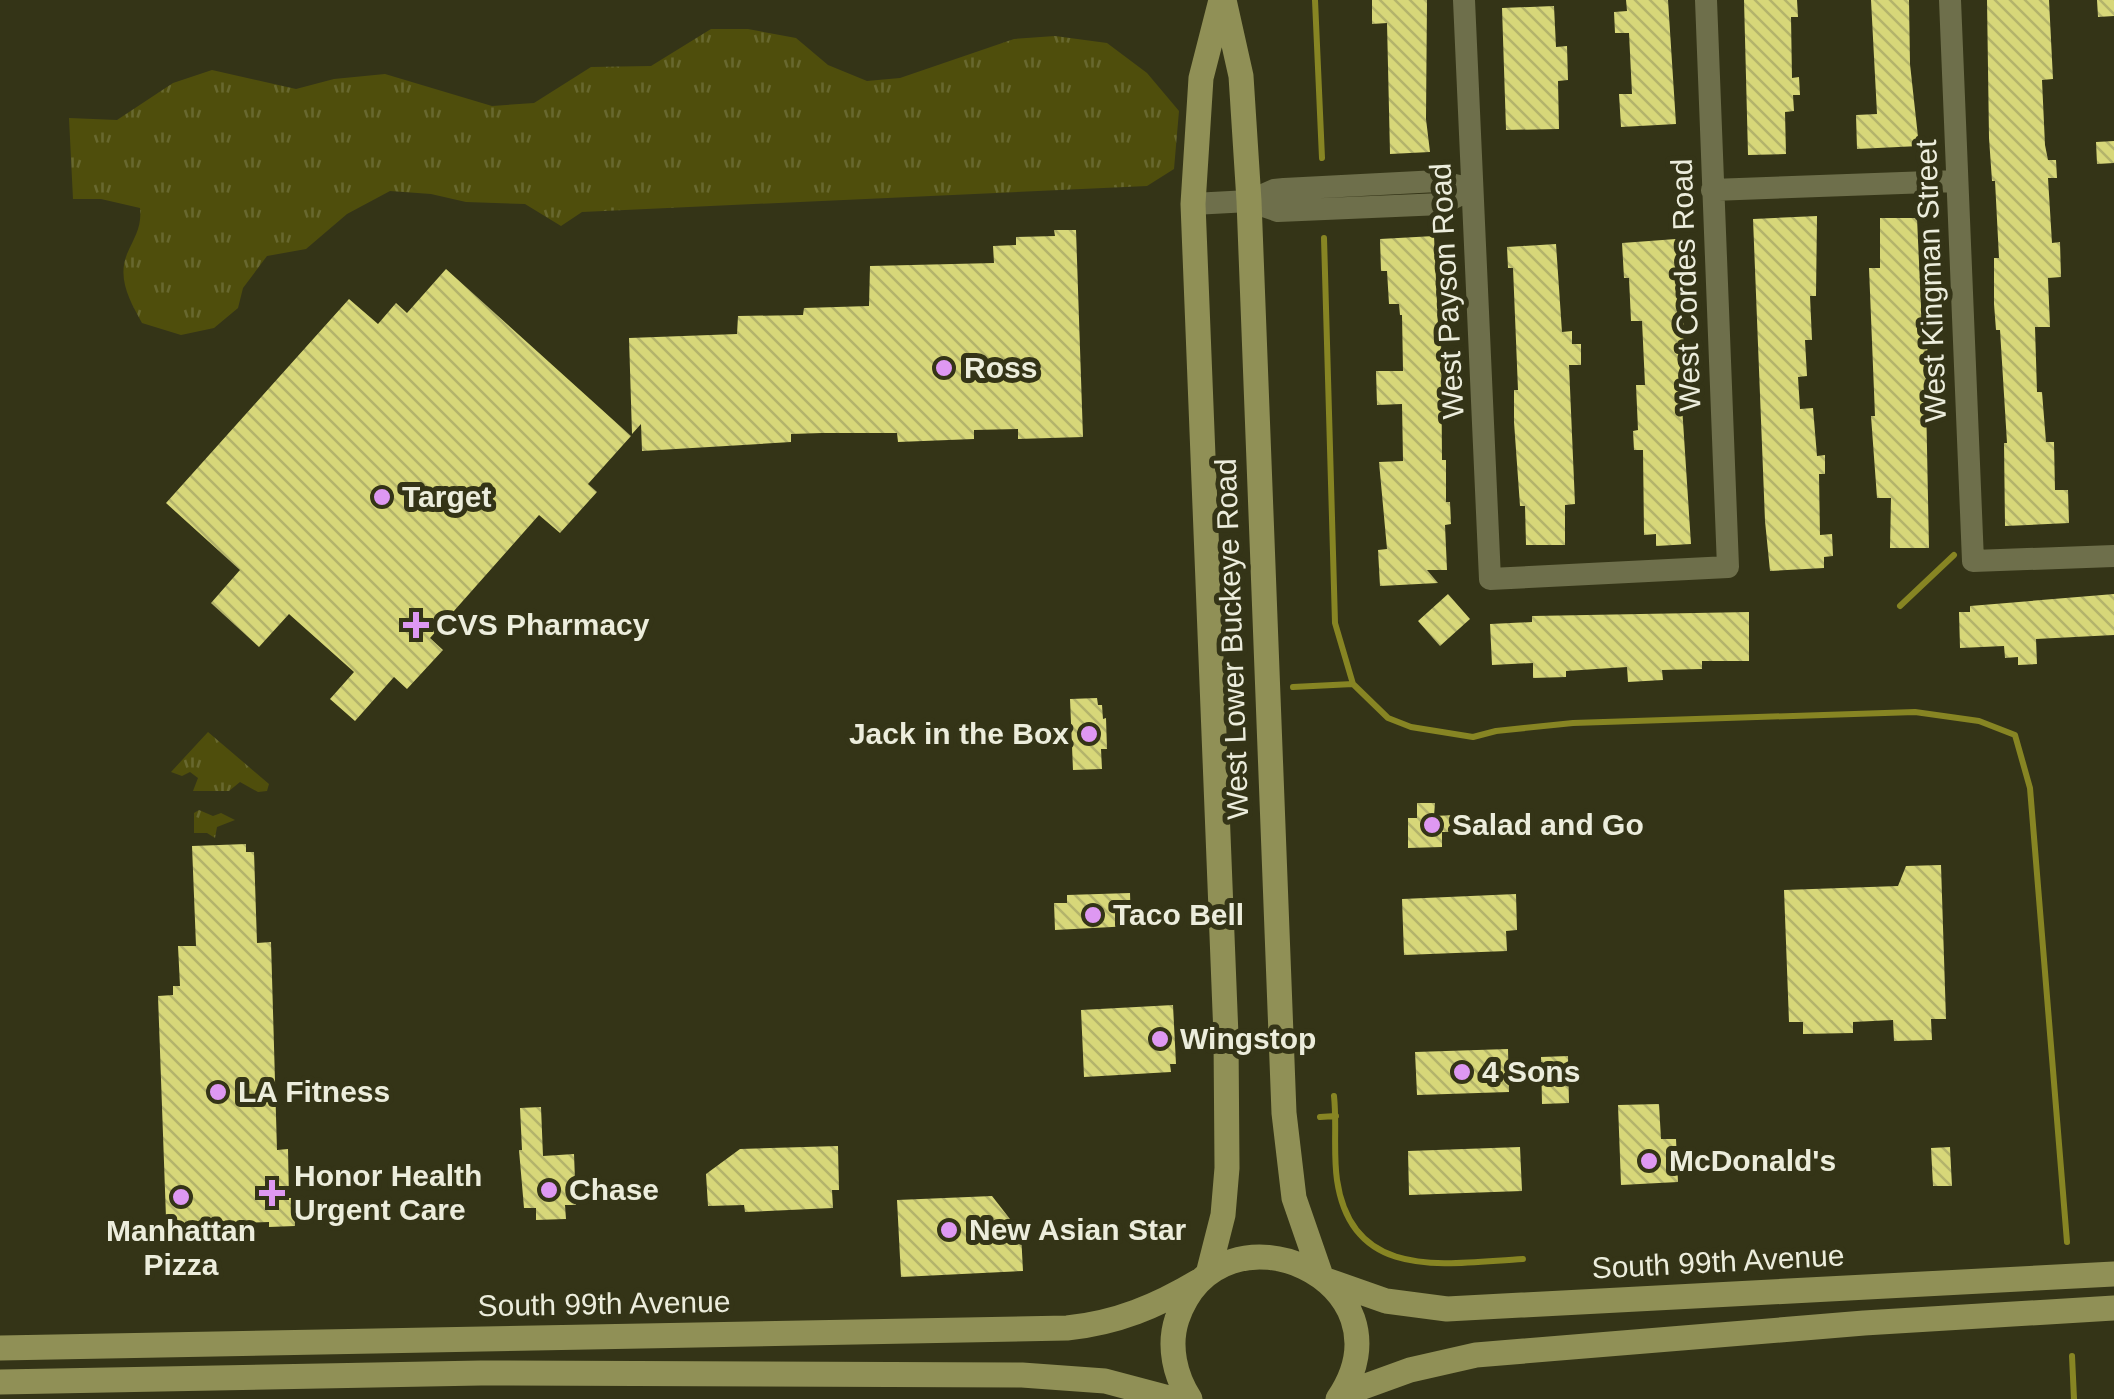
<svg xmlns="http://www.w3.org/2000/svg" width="2114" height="1399" viewBox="0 0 2114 1399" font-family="Arial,sans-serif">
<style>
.grass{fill:url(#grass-tufts)}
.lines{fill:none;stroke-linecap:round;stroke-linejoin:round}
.stream{stroke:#878523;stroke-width:6}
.building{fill:url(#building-back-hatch)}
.street{stroke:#6e6f4b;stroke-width:22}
.secondary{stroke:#909056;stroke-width:25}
.poi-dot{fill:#de98f2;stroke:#343417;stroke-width:4}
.labels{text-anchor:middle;stroke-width:10;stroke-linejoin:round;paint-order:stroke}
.street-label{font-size:30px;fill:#eceddc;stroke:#343417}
.poi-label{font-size:30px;font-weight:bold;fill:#eceddc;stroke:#343417;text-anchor:start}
</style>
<defs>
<pattern id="grass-tufts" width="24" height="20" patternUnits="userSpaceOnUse" patternTransform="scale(2.5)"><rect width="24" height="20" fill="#4f4e0c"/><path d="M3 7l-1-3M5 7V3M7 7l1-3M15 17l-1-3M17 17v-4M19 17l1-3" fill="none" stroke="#68682f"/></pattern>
<pattern id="building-back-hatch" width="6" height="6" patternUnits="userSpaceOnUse" patternTransform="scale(2.5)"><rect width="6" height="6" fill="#d7d779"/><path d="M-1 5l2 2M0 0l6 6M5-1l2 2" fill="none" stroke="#b3b36b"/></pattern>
</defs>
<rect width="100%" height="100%" fill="#343417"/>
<path class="grass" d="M711,29H748L796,38L828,65L867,81L900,78L1014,39L1055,36L1107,43L1147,73L1179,111L1174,169L1147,186L582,212L561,226L525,204L466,202L431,194L390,191L347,214L306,249L267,256L243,288L238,308L214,328L181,335L142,323C130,301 117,279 127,254C135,236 142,227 140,208L101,199H73L69,118L117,120L173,83L212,70L296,89L334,79L385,74L492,106L534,103L591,67L651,66Z
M208,732L269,784L267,791L258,792L240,782L229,791H193L198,778L190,772L182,776L171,772Z
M199,810L213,816L221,813L235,820L217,827L215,838L207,833H194V813Z"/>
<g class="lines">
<path class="stream" d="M1315,0L1322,158
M1324,238L1335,623L1353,684L1388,718L1411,727L1473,737L1496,731L1573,723L1915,712L1979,721L2015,735L2030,788L2067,1242
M1900,606L1954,555
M1293,687L1353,684
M1334,1096C1337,1123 1333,1152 1337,1180C1352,1283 1447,1263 1523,1259
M1320,1117L1336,1116
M2072,1356L2074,1399"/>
</g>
<path class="building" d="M1372,0H1427L1426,119L1430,152L1390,154L1387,23L1372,24Z
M1626,0H1668L1676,124L1621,127L1619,94H1632L1629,33H1615L1614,12L1627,11Z
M1744,0H1797L1798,17H1791L1792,78L1799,77L1800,95H1793L1794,111L1785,112L1786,154L1748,155Z
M1871,0H1909L1910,64L1919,146L1857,149L1856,115L1877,114Z
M1987,0H2049L2053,79L2042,80L2045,145L2048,160H2056L2057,178H2048L2052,243L2060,242L2061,277L2048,278L2050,327H2035L2037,392H2042L2046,442H2054L2055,490H2068L2069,523L2005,526L2004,443H2007L2000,330H1996L1994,304V258H1999L1995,181H1992L1989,138Z
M2097,0H2114V16L2098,17Z
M1554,6L1556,47L1567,46L1568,80L1558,81L1559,129L1506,130L1502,8Z
M2114,141V163L2097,164L2096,142Z
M1817,216L1816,296H1810L1812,340H1805L1807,376L1798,377L1800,409L1813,408L1817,456L1825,455V474H1819L1820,535L1832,534L1833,556L1824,557V568L1770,571L1765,521L1753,219Z
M1880,218H1917L1922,328H1928L1926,398L1929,548H1890L1891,498H1877L1871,416H1875L1869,268H1880Z
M1054,230H1076L1083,437L1018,439V429L974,430V439L898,442L897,433H822L791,434V442L642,451L641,424L632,434L629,338L737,334L738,316L803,315L804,308L869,306L870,266L994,263L993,246L1016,245V237L1055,236Z
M1434,236L1438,325H1441L1442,460H1446V502H1450L1451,524L1445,525L1447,570H1427L1438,583L1380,586L1378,550L1387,549L1379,462L1403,461L1402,404L1377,405L1376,371H1403L1402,315H1400L1399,304H1389L1387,271H1381L1380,239Z
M1676,239L1684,319L1682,406L1691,544L1656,546V534L1644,535L1643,450H1634L1633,431L1638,430L1636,385H1645L1642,321H1631L1629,278H1624L1622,243Z
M1556,244L1562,332L1572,331V344H1581V365H1569L1575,504L1565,505V545H1526L1525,506H1520L1514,422V390H1518L1513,268H1508L1507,247Z
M446,269L631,436L588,484L597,492L560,533L539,515L430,638L443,650L407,689L394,677L355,721L330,699L354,672L289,614L259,647L211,603L240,570L166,503L349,299L378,324L396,303L407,313Z
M1448,594L1470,619L1440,646L1418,621Z
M2114,594V635L2036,639L2037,664L2018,665V657L2005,658L2004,646L1960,648L1959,612H1970V606Z
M1749,612V661H1702V669L1662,670L1663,680L1628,682L1627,667L1566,671V677L1533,678V663L1492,665L1490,624L1532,622V616Z
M1097,698L1098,705H1102L1103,719L1106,718L1107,749H1101L1102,769L1073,770L1070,699Z
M1417,803H1435L1434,816L1455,815L1456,832H1442V847L1408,848V818H1417Z
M246,844V852H254L257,943L271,942L277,1150L288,1149L289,1198H294L295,1226L269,1227V1222L168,1225L166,1218L158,996L173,995V986H180L178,946H196L192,846Z
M1941,865L1946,1019H1931L1932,1040L1894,1041L1893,1020L1853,1022V1033L1803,1034V1022H1789L1784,890L1898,886L1906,866Z
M1130,893L1131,926L1055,930L1054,903H1067V895Z
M1516,894L1517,930L1506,931L1507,951L1404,955L1402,899Z
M1173,1005L1176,1064H1170L1171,1072L1084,1077L1081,1010Z
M1508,1049L1509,1092L1417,1095L1415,1052Z
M1568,1056L1569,1103L1542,1104L1541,1057Z
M1659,1104L1661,1139H1676L1678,1182L1621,1185L1618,1105Z
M541,1107L543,1156L574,1154L576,1205H565L566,1219L536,1220V1208H524L519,1150H522L520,1108Z
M838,1146L839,1190H832L833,1208L745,1212L744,1205L708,1206L706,1174L740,1149Z
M1520,1147L1522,1191L1409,1195L1408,1151Z
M1950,1147L1952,1186H1933L1931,1148Z
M992,1196L1021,1233L1023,1271L901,1277L897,1200Z"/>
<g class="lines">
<path class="street" d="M1464,0L1490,579L1728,567L1706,0
M1950,0L1973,561L2114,556
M1712,190L1957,181
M1249,201L1278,211L1442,204L1471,189
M1193,204L1249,201L1274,190L1284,189L1438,181L1471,189"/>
<path class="secondary" d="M1224,0L1241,76L1249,201L1284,1113L1294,1198L1320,1273
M1208,1274L1223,1215L1227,1168L1226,1036L1193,204L1201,78L1221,0
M1329,1281L1386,1301L1447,1309L2114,1274
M0,1348L1067,1328C1117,1323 1157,1306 1199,1281
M0,1382L481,1373L1022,1375L1105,1381L1173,1399
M1341,1395L1410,1370L1476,1355L1864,1323L2114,1308
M1190,1399C1175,1376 1168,1346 1177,1319C1221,1192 1418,1281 1338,1399"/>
</g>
<g class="poi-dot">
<circle cx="944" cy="368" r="10"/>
<circle cx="382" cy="497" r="10"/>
<path d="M411 610h10v10h10v10h-10v10h-10v-10h-10v-10h10z"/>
<circle cx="1089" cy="734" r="10"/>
<circle cx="1432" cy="825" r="10"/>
<circle cx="1093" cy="915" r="10"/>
<circle cx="1160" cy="1039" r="10"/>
<circle cx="1462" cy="1072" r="10"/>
<circle cx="218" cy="1092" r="10"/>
<circle cx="1649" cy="1161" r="10"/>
<circle cx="549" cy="1190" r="10"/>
<path d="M267 1178h10v10h10v10h-10v10h-10v-10h-10v-10h10z"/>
<circle cx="181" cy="1197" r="10"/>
<circle cx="949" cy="1230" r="10"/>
</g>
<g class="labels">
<g class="street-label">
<text transform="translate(1931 281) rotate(-92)" y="10">West Kingman Street</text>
<text transform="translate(1686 285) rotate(-92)" y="10">West Cordes Road</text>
<text transform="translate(1447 291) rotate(-93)" y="10">West Payson Road</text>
<text transform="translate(1232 639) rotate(-92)" y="10">West Lower Buckeye Road</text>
<text transform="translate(1718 1262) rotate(-3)" y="10">South 99th Avenue</text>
<text transform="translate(604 1304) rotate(-1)" y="10">South 99th Avenue</text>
</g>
<g class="poi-label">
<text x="964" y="378">Ross</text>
<text x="402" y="507">Target</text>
<text x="436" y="635">CVS Pharmacy</text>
<text x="1069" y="744" text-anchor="end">Jack in the Box</text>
<text x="1452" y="835">Salad and Go</text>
<text x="1113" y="925">Taco Bell</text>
<text x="1180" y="1049">Wingstop</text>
<text x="1482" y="1082">4 Sons</text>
<text x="238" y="1102">LA Fitness</text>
<text x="1669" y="1171">McDonald's</text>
<text x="294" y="1186">Honor Health<tspan x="294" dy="34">Urgent Care</tspan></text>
<text x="569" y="1200">Chase</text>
<text x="969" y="1240">New Asian Star</text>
<text x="181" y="1241" text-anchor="middle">Manhattan<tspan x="181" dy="34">Pizza</tspan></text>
</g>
</g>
</svg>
